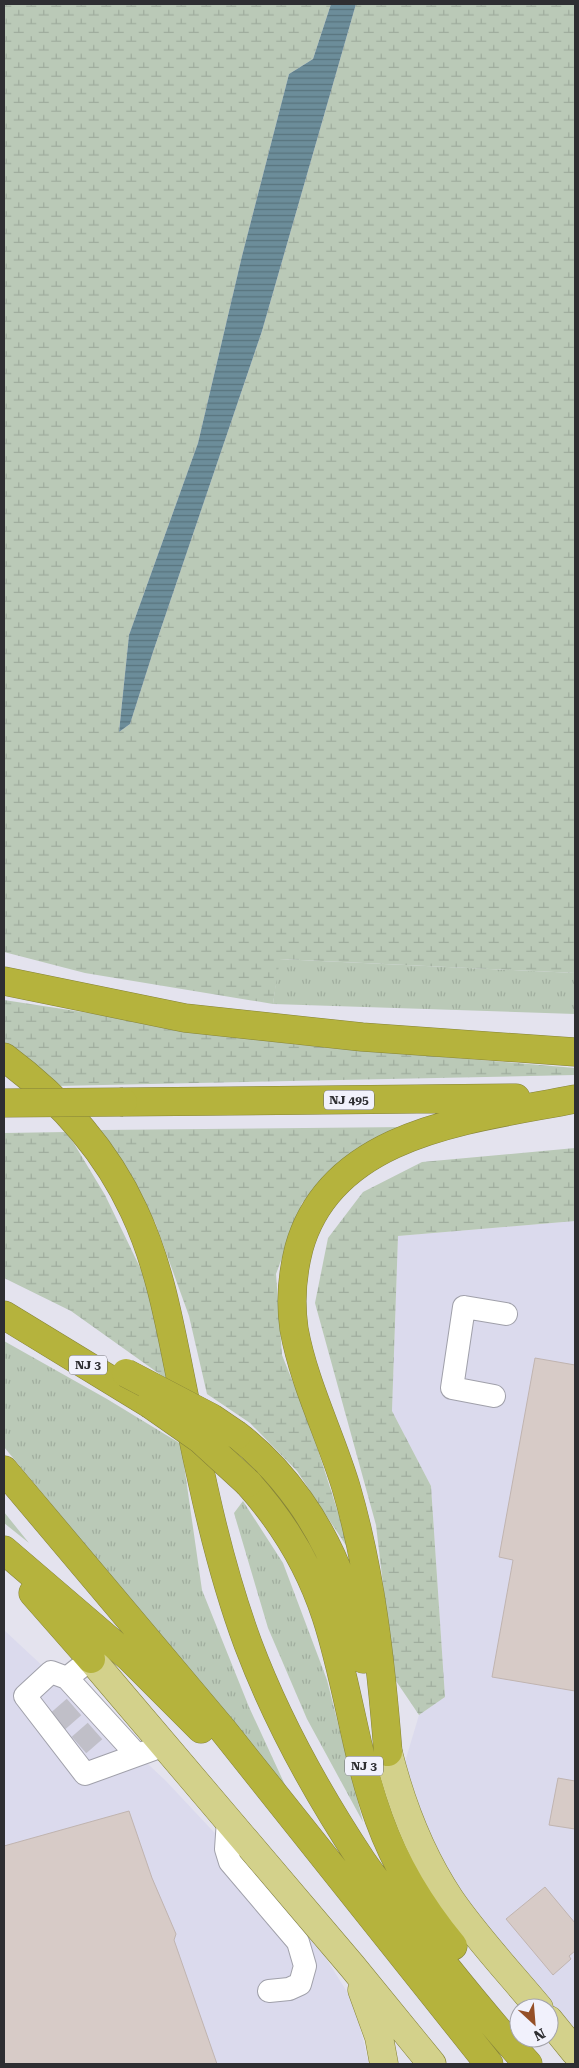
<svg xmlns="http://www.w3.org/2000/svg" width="579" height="2068" viewBox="0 0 579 2068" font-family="'Roboto Serif',serif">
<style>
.built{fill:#dbdaed}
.grass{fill:url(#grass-tufts)}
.wetland{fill:url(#wetland-marsh)}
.water{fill:url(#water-rules)}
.building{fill:#d7cbc7;stroke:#c0b4b0}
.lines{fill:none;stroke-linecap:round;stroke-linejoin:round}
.minor-tunnel{stroke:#c0bfc8;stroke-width:22;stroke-dasharray:22 11;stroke-linecap:butt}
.minor-casing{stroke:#a0a0aa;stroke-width:24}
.major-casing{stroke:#868439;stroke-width:29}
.highway-casing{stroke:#868439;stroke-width:29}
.minor{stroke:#fff;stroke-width:22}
.major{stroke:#d3d18b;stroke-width:28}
.highway{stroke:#b5b33d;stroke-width:28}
.highway-bridge-casing{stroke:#868439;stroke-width:29;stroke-linecap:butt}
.highway-bridge{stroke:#b5b33d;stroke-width:28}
.labels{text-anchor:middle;stroke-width:5;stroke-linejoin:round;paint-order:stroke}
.shield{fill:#f1f1fc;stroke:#68686f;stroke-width:1}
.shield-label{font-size:12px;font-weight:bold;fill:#2e2e32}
</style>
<defs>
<pattern id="grass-tufts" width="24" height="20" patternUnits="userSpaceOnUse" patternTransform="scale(1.25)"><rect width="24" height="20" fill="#bac9b7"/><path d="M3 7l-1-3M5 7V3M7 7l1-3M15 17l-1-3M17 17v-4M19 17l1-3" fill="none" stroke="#a0ad9e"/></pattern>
<pattern id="wetland-marsh" width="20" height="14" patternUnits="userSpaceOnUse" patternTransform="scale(1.25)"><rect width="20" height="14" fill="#bac9b7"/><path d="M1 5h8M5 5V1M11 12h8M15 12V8" fill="none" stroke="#a0ad9e"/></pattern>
<pattern id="water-rules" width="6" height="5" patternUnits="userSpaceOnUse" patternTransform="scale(1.25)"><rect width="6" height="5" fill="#6c8d9a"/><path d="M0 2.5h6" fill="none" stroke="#59747e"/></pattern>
</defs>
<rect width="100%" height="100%" fill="#e4e3ee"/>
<path class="built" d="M575,1221V2052L450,1898L405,1762L419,1715L445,1697L431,1486L392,1411L398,1236Z
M4,1630L165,1780L314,1939L354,2003L369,2064H4Z"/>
<path class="grass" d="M279,959L575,973V1014L273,1004Z
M4,1341L107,1399L181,1444L202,1590L249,1707L286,1787L4,1447Z
M243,1501L283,1563L327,1680L363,1822L307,1719L268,1628L234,1513Z
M4,1512L29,1543L4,1523Z"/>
<path class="wetland" d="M4,4H331L313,59L289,74L242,256L198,443L129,635L119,732L130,724L153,652L262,331L356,4H575V973L280,959L273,1004L85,973L4,952Z
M4,1000L292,1044L575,1068V1075L56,1086L4,1049Z
M407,1127L353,1152L302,1203L276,1274L282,1355L310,1425L351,1553L297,1471L250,1423L207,1394L189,1316L155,1222L100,1130Z
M67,1132L105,1195L148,1284L175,1385L71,1311L4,1278V1133Z
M575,1148V1221L398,1236L392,1411L431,1486L445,1697L419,1715L394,1678L376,1525L315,1303L328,1238L363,1192L422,1162Z"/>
<path class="water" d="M331,4H356L262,331L153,652L130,724L119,732L129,635L198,443L242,256L289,74L313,59Z"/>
<path class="building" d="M535,1358L575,1365V1691L492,1677L513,1560L499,1557Z
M558,1778L575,1781V1829L549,1825Z
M129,1811L152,1878L176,1934L174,1940L217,2064H4V1846Z
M545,1887L575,1923V1951L569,1956L571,1959L553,1975L506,1919Z"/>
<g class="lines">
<path class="minor-tunnel" d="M58,1721L74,1707
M79,1745L95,1731"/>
<defs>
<path id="minor" d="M494,1396L452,1388L464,1307L506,1314
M91,1659L67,1678L51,1672L25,1696L85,1774L165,1745
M67,1678L137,1755
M228,1820L226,1849L230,1862L298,1942L305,1966L300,1984L289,1989L269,1991"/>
<path id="major" d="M91,1659L352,1966L432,2064
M388,1752C401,1804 420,1854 450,1899C476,1937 509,1972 539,2008
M362,1990L379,2037L384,2064
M549,2020L575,2052"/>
<path id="highway" d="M4,981L185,1018L362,1037L575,1052
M4,1057C59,1098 105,1148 134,1211C160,1266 170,1326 182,1385C200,1473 217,1560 248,1644C277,1721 317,1793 362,1861C386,1896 415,1929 442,1962C470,1997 498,2031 528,2064
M123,1102L516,1098
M4,1315L150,1404
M237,1435C284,1471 322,1526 342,1582C351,1607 356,1633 363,1659
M4,1470L223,1730L489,2064
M248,1483C283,1522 310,1567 326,1616C348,1683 355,1753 379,1819C396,1866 421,1907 453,1946
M4,1550L130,1658L201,1729
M33,1593L91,1659
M388,1752C381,1663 371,1572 346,1487C330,1434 304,1384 294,1329C290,1301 292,1275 299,1248C332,1130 475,1119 575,1099"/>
</defs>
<use href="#minor" class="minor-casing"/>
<use href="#major" class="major-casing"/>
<use href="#highway" class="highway-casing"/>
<use href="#minor" class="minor"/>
<use href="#major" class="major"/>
<use href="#highway" class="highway"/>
<defs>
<path id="highway-bridge" d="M4,1103L123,1102
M126,1373L212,1418L237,1435
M150,1404L200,1439L248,1483"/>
</defs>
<use href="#highway-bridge" class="highway-bridge-casing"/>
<use href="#highway-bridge" class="highway-bridge"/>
</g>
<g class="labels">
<g class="shield">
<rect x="324" y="1090.5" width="50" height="19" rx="4"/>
<rect x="69" y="1355.5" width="38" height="19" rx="4"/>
<rect x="345" y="1756.5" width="38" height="19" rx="4"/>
</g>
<g class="shield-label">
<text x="349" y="1104">NJ 495</text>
<text x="88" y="1369">NJ 3</text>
<text x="364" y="1770">NJ 3</text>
</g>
</g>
<rect width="579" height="2068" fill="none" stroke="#2e2e32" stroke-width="10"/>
<g transform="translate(534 2023) rotate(154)"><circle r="24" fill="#f1f1fc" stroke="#a3a3ab"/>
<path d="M0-4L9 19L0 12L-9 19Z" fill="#954f27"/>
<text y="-8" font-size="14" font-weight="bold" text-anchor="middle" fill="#2e2e32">N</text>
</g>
</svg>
